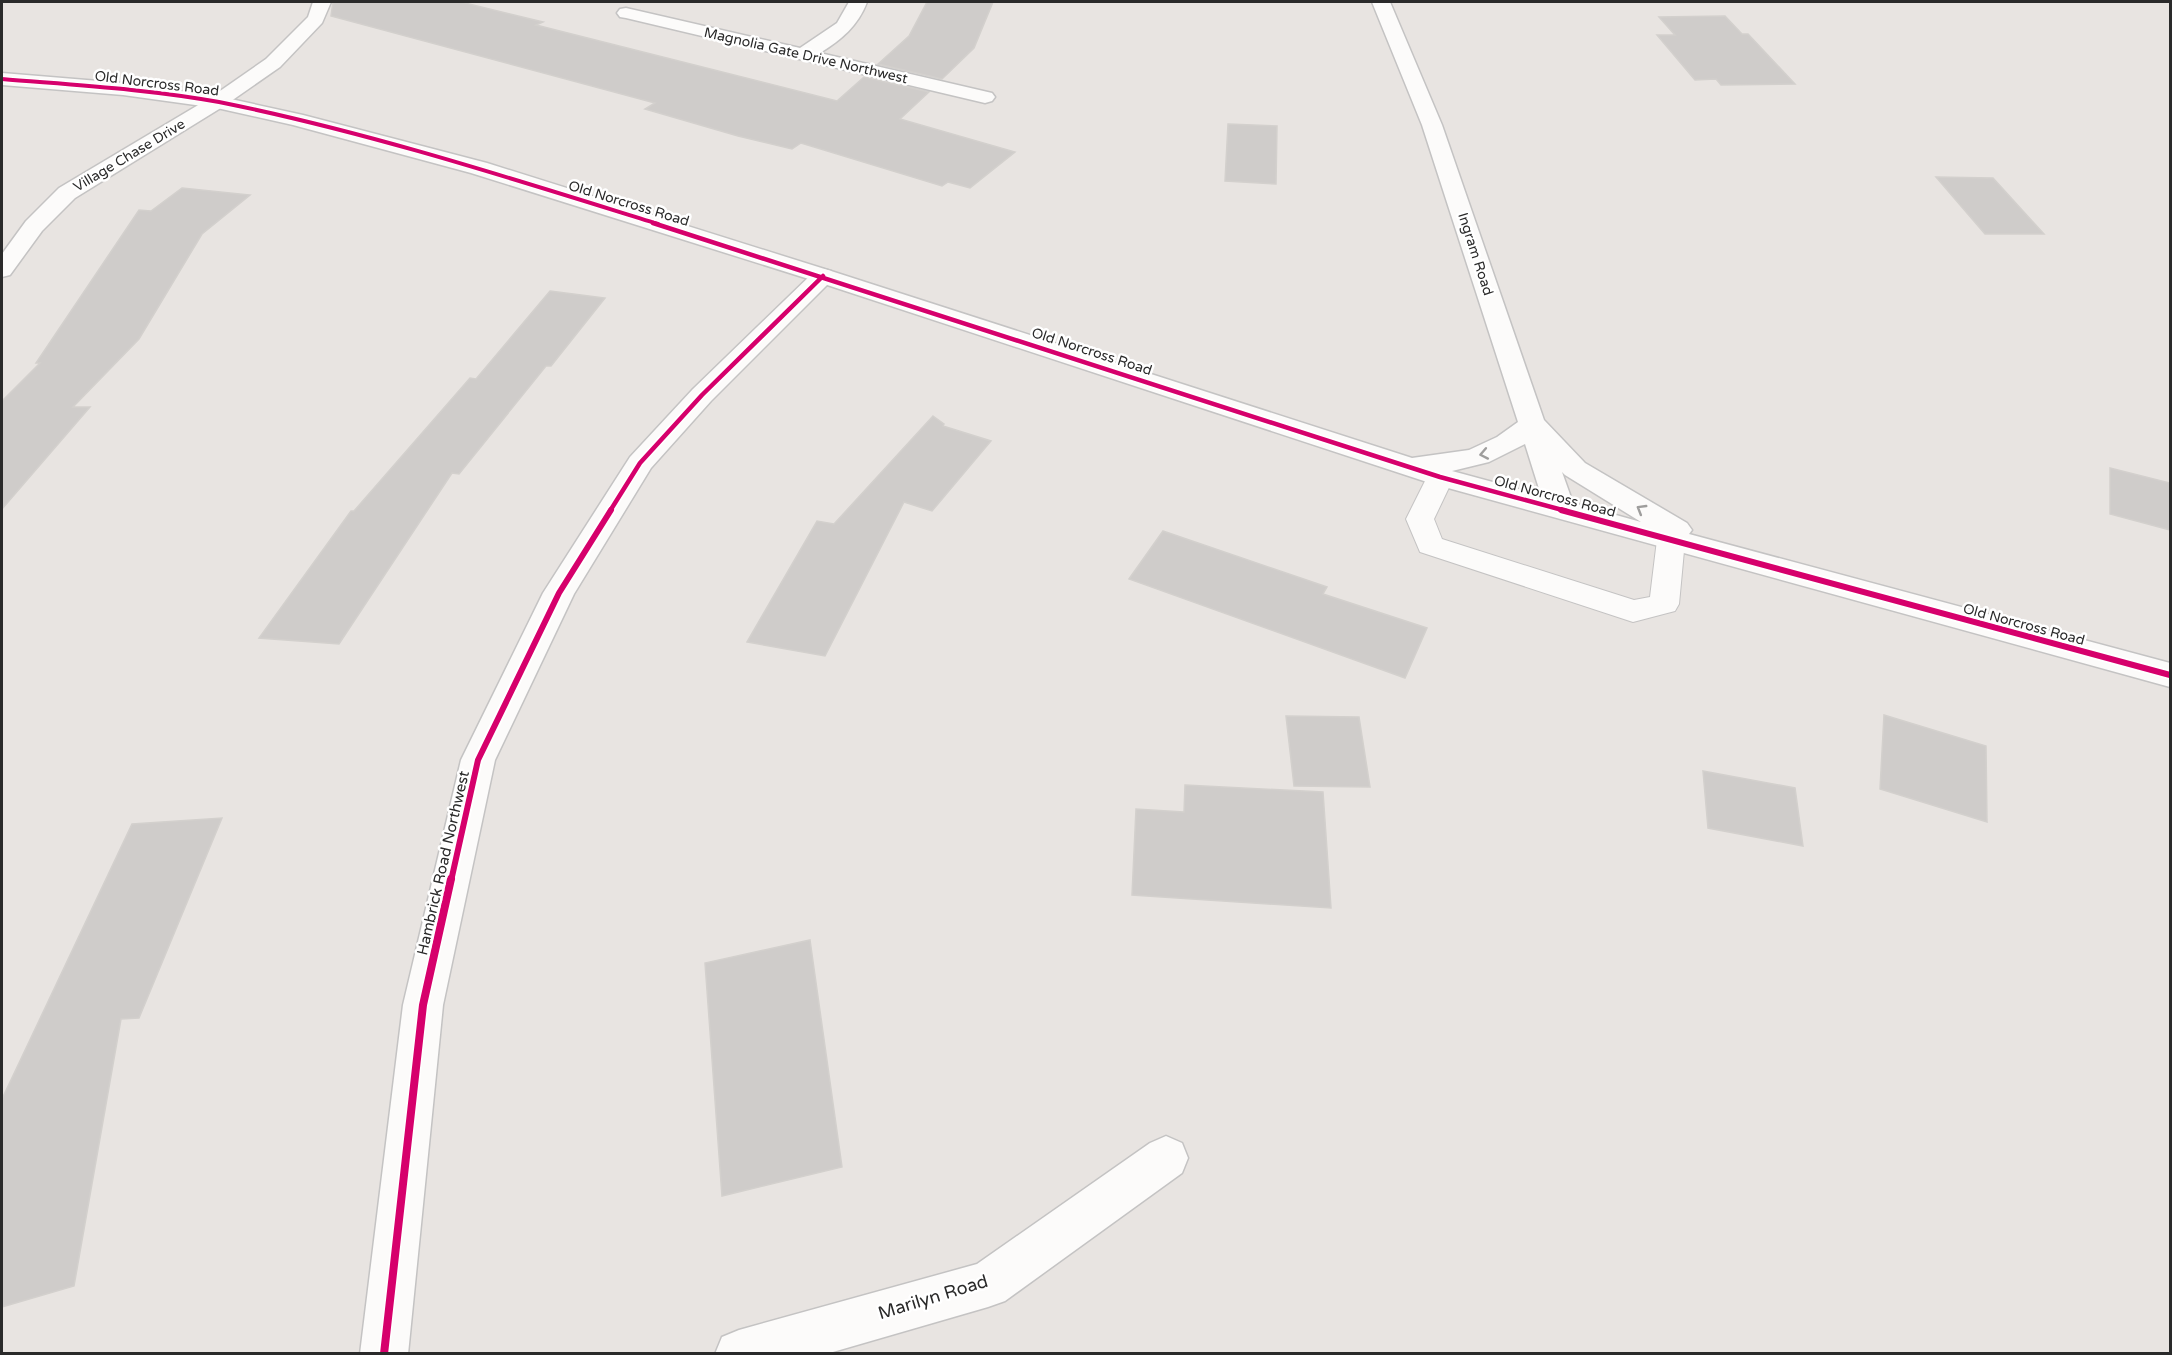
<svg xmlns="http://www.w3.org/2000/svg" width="2172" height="1355" viewBox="0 0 2172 1355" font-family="'Varela Round',sans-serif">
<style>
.building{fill:#cfccca;stroke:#d3d0cd;stroke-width:1.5}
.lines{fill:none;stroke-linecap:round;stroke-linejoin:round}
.lane-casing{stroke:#c4c3c3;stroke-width:2}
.street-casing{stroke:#c4c3c3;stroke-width:3}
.secondary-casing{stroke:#c4c3c3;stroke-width:3}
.lane{fill:#fcfbfa;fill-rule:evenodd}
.street{fill:#fcfbfa;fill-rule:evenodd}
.secondary{fill:#fcfbfa;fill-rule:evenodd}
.cycleway-far3-casing{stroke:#fff;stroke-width:6}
.cycleway-far2-casing{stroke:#fff;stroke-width:8}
.cycleway-far1-casing{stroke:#fff;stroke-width:10}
.cycleway-casing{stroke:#fff;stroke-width:11}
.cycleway-far3{stroke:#d6006c;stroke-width:4}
.cycleway-far2{stroke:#d6006c;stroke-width:4.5}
.cycleway-far1{stroke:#d6006c;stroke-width:6}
.cycleway{stroke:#d6006c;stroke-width:8}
.oneway{stroke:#9e9d9c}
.labels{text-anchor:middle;stroke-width:5;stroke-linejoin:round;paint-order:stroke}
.far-street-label{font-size:14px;fill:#2a2a2a;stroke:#fff}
.street-label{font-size:15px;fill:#2a2a2a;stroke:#fff}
.near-street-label{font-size:18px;fill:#2a2a2a;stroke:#fff}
</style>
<rect width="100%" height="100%" fill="#e8e4e1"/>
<path class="building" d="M333,2H461L543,22L536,25L837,101L864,77L929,92L900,119L1015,152L970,188L948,182L942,186L801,143L792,149L738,136L645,109L655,103L331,16Z
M927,2H993L974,48L942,79L878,64L909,36Z
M1725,16L1742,34H1748L1795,84L1721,85L1716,79L1695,80L1657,35H1675L1659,17Z
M1228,124L1277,126L1276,184L1225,181Z
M1936,177L1993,178L2044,234H1985Z
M182,188L250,195L202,234L139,339L73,407H90L2,509V401L40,363H36L139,210L151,211Z
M550,291L605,298L551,366H546L459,474L452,473L339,644L259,638L351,511H354L470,378L476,379Z
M933,416L944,424L943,426L991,441L932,511L904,502L825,656L747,642L817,521L834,524Z
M2110,468L2170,483V530L2110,514Z
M1163,531L1327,587L1323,594L1427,628L1405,678L1129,579Z
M1884,715L1986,746L1987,822L1880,789Z
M1286,716L1359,717L1370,787L1294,786Z
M1703,771L1795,788L1803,846L1708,828Z
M1185,785L1323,792L1331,908L1132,895L1136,809L1184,812Z
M222,818L139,1018L121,1019L74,1286L2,1307V1099L132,824Z
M810,940L842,1167L722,1196L705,963Z"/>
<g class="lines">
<defs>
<path id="lane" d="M1440,468L1450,471L1454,477L1434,519L1442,539L1634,600L1650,597L1657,540L1661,533L1671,530L1681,533L1685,540L1679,604L1675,611L1633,622L1420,552L1406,519L1430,471Z"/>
<path id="street" d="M313,2H331L322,23L280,67L224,106L75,198L42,231L10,275L2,277V254L26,221L59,188L210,98L266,59L308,17Z
M849,2H867C858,26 841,40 820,53L992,93L995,97L992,101L985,103L626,18L620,17L617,13L620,9L626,8L800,48L837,23Z
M823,269L831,271L835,276L831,281L711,401L651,468L574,594L495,760L443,1005L408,1354H360L403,1005L461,760L543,593L630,457L693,389L815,271Z
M1166,1136L1182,1143L1188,1158L1182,1173L1005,1301L988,1307L826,1354H715L722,1337L739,1330L977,1264L1150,1143Z"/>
<path id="secondary" d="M1372,2H1390L1442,125L1544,420L1585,463L1687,523L1692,530L1689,534L2170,663V687L1430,483L815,281L471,173L293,125L217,108L123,95L2,85V73L123,83L217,96L303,115L487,163L831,271L1412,458L1469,450L1497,437L1518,422L1422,125ZM1525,444L1541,495L1452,471L1489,462ZM1562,472L1565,475L1641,522L1573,503Z"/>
</defs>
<use href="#lane" class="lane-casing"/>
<use href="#street" class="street-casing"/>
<use href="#secondary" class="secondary-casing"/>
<use href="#lane" class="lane"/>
<use href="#street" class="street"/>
<use href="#secondary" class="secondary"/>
<defs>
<path id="cycleway-far3" d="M2,79C74,85 148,89 219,102C368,132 513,179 658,224"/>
<path id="cycleway-far2" d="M653,223L1440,477L1566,511
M610,511L640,463L702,395L823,276"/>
<path id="cycleway-far1" d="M1561,510L2170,675
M451,881L478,760L559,593L611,510"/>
<path id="cycleway" d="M384,1354L423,1005L451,879"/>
</defs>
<use href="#cycleway-far3" class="cycleway-far3-casing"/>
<use href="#cycleway-far2" class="cycleway-far2-casing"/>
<use href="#cycleway-far1" class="cycleway-far1-casing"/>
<use href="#cycleway" class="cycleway-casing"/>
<use href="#cycleway-far3" class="cycleway-far3"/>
<use href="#cycleway-far2" class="cycleway-far2"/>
<use href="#cycleway-far1" class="cycleway-far1"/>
<use href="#cycleway" class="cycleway"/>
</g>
<defs><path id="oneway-chevron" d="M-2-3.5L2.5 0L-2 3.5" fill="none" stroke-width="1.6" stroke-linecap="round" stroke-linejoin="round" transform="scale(1.5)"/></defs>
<g class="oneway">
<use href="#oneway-chevron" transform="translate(1484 454) rotate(169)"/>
<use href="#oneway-chevron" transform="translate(1641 509) rotate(-149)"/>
</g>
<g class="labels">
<g class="far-street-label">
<text transform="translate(806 55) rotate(13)" y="5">Magnolia Gate Drive Northwest</text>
<text transform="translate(157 83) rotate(7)" y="5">Old Norcross Road</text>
<text transform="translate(129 155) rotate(-31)" y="5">Village Chase Drive</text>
<text transform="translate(629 203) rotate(17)" y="5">Old Norcross Road</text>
<text transform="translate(1476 254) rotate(72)" y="5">Ingram Road</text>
<text transform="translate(1092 351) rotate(18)" y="5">Old Norcross Road</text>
<text transform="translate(1555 496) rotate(15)" y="5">Old Norcross Road</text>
<text transform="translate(2024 624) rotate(15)" y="5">Old Norcross Road</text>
</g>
<g class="street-label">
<text transform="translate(443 863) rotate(-77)" y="5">Hambrick Road Northwest</text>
</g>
<g class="near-street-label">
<text transform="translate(933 1297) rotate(-17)" y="6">Marilyn Road</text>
</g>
</g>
<rect width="2172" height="1355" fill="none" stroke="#2a2a2a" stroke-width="6"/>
</svg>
